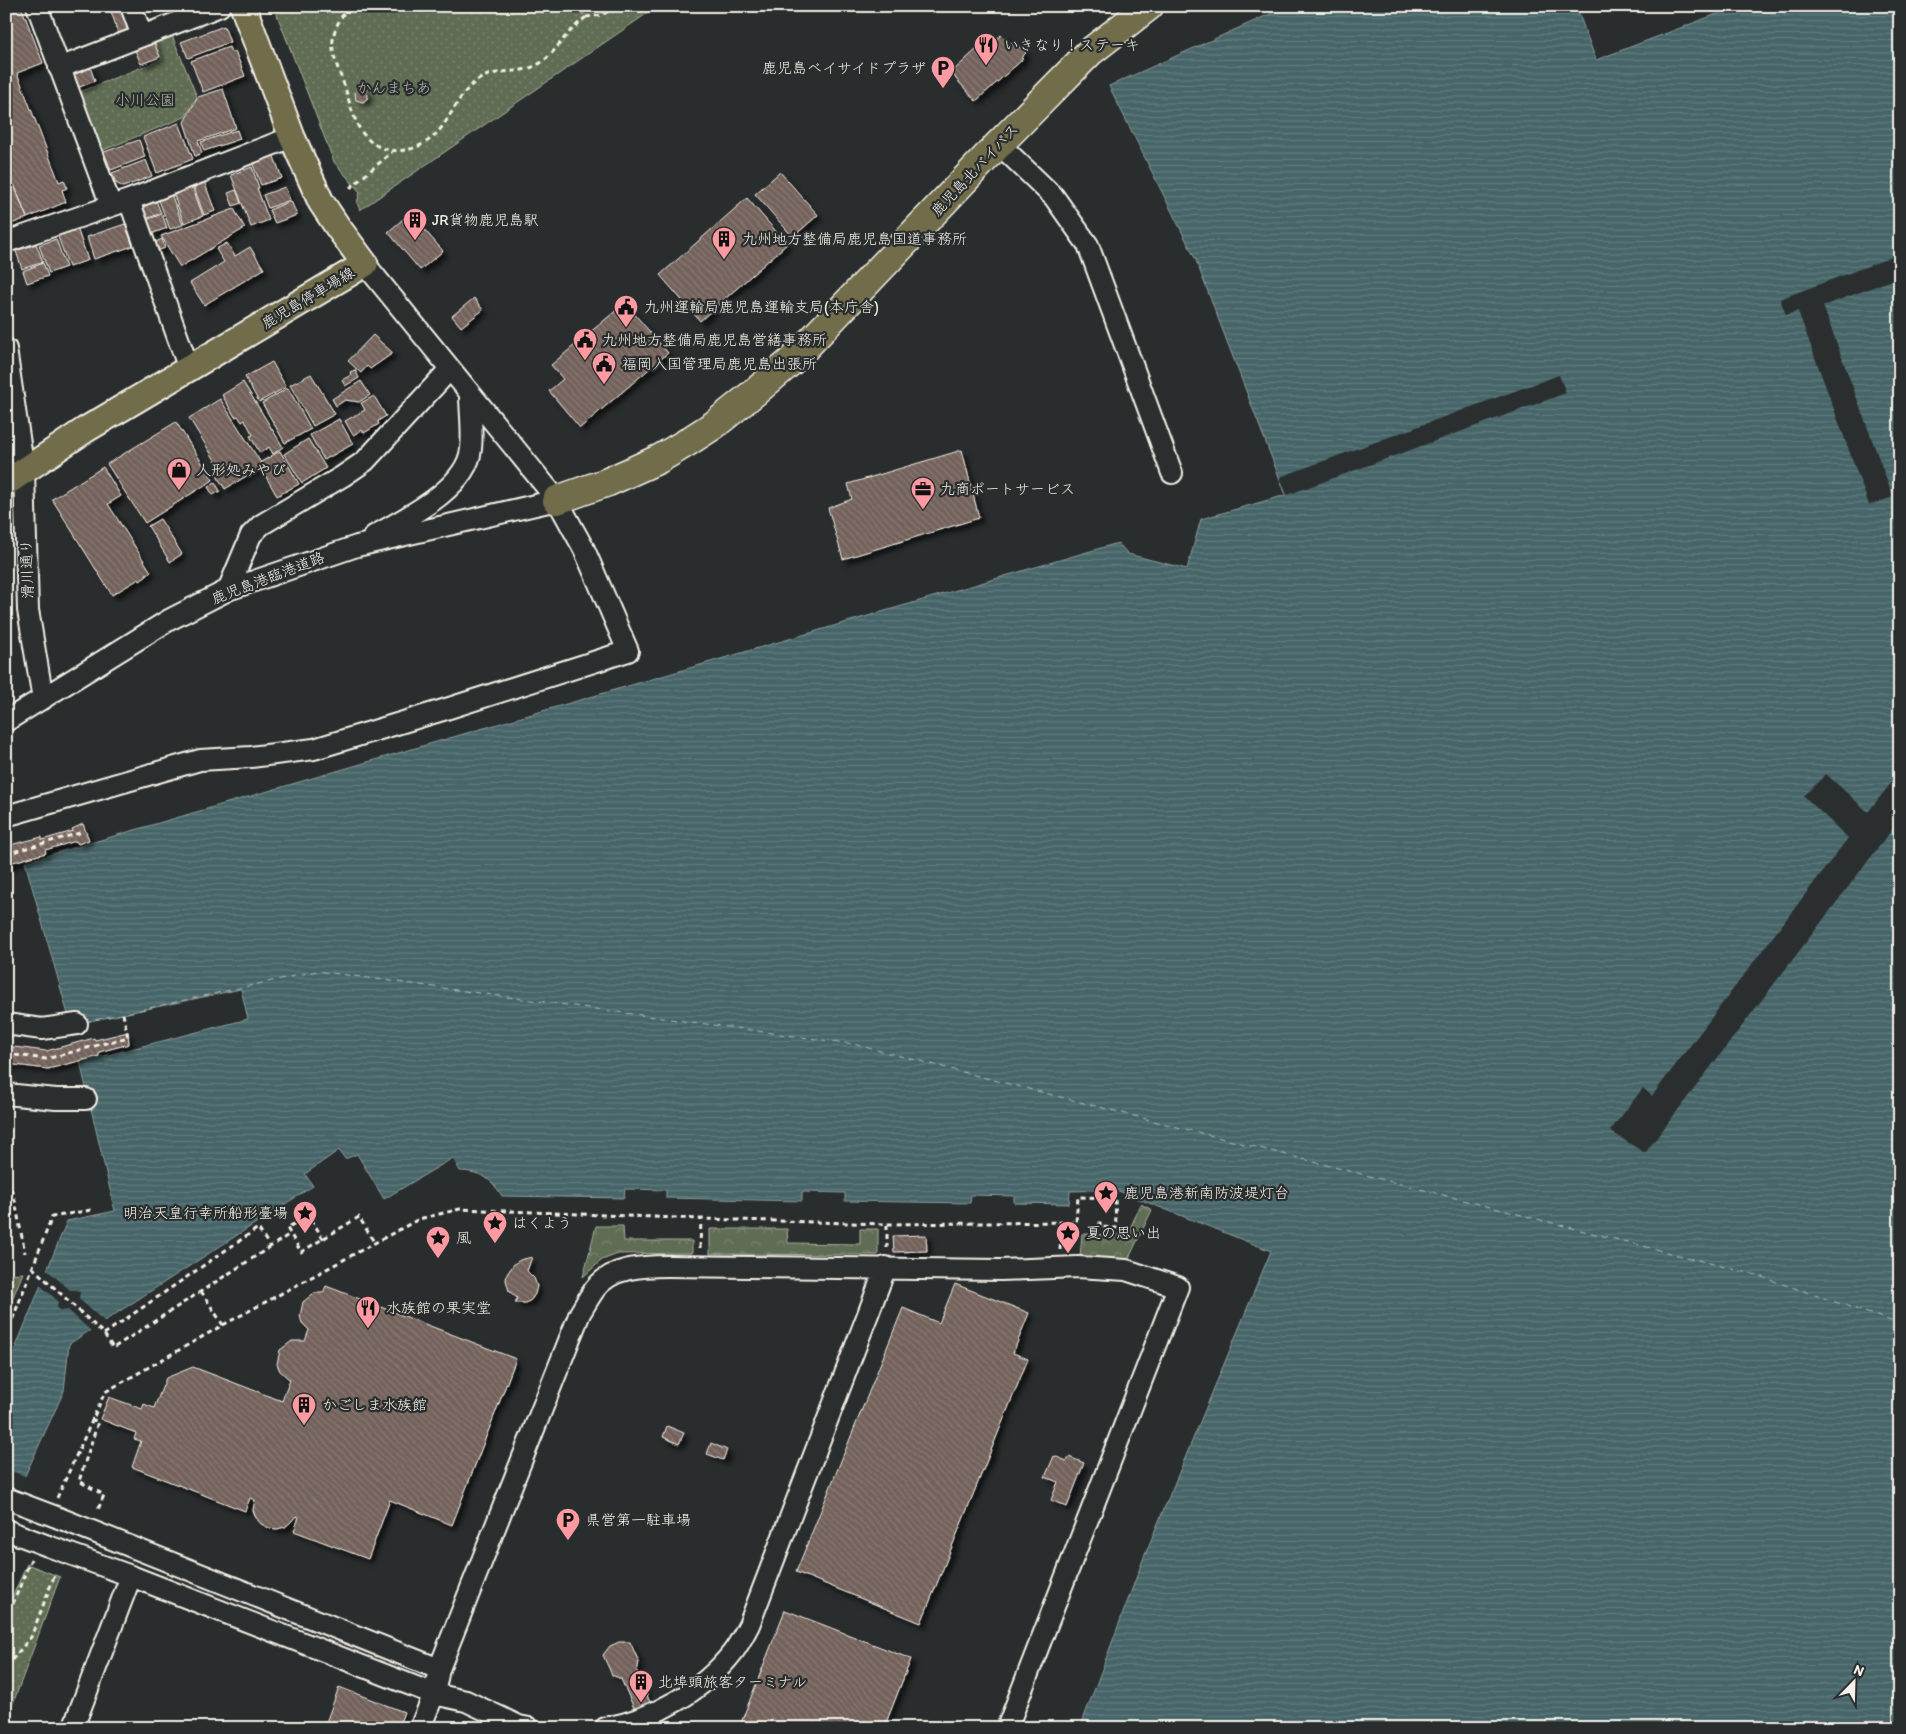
<svg xmlns="http://www.w3.org/2000/svg" width="1906" height="1734" viewBox="0 0 1906 1734" font-family="Itim,'Klee One',sans-serif">
<style>
.forest{fill:url(#forest-crowns);stroke:#aaaf9e}
.park{fill:url(#park-dots);stroke:#aaaf9e}
.water{fill:url(#water-rules);stroke:#8c9d9c}
.pier{fill:#2a2d2e}
.lines{fill:none;stroke-linecap:round;stroke-linejoin:round}
.ferry{stroke:#afb9b5;stroke-width:1;stroke-dasharray:6 5;stroke-linecap:butt}
.building{fill:url(#building-back-hatch);stroke:#f4f1e8;filter:url(#shadow)}
.minor-casing{stroke:#f4f1e8;stroke-width:24}
.major-casing{stroke:#f4f1e8;stroke-width:29}
.highway-casing{stroke:#f4f1e8;stroke-width:31}
.path{stroke:#f4f1e8;stroke-width:3;stroke-dasharray:5 4;stroke-linecap:butt}
.minor{stroke:#2a2d2e;stroke-width:20}
.major{stroke:#716d4b;stroke-width:25}
.highway{stroke:#716d4b;stroke-width:28}
.minor-bridge-casing{stroke:#f4f1e8;stroke-width:24;stroke-linecap:butt}
.minor-bridge{stroke:#2a2d2e;stroke-width:20}
.labels{text-anchor:middle;stroke-width:4.5;stroke-linejoin:round;paint-order:stroke}
.poi-label{font-size:15px;fill:#f4f1e8;stroke:#2a2d2e;text-anchor:start}
.park-label{font-size:15px;fill:#b2b6a5;stroke:#2a2d2e}
.street-label{font-size:15px;fill:#f4f1e8;stroke:#2a2d2e}
</style>
<defs>
<pattern id="forest-crowns" width="20" height="18" patternUnits="userSpaceOnUse" patternTransform="scale(1.25)"><rect width="20" height="18" fill="#616d54"/><path d="M2 6a3 3 0 1 1 6 0M12 15a3 3 0 1 1 6 0" fill="none" stroke="#78826d"/></pattern>
<pattern id="park-dots" width="8" height="8" patternUnits="userSpaceOnUse" patternTransform="scale(1.25)"><rect width="8" height="8" fill="#616d54"/><path d="M2 2h.1M6 6h.1" fill="none" stroke="#78826d" stroke-width="1.8" stroke-linecap="round"/></pattern>
<pattern id="water-rules" width="6" height="5" patternUnits="userSpaceOnUse" patternTransform="scale(1.25)"><rect width="6" height="5" fill="#476569"/><path d="M0 2.5h6" fill="none" stroke="#627c7e"/></pattern>
<pattern id="building-back-hatch" width="6" height="6" patternUnits="userSpaceOnUse" patternTransform="scale(1.25)"><rect width="6" height="6" fill="#73625b"/><path d="M-1 5l2 2M0 0l6 6M5-1l2 2" fill="none" stroke="#887973"/></pattern>
<filter id="shadow"><feDropShadow dx="4.5" dy="4.5" stdDeviation="2.5" flood-color="#0009"/></filter>
</defs>
<rect width="100%" height="100%" fill="#2a2d2e"/>
<filter id="ink" filterUnits="userSpaceOnUse"><feTurbulence type="fractalNoise" baseFrequency=".02" numOctaves="2"/><feDisplacementMap in="SourceGraphic" scale="10" xChannelSelector="R" yChannelSelector="G"/><feConvolveMatrix kernelMatrix="1 2 1 2 8 2 1 2 1" color-interpolation-filters="sRGB"/></filter>
<g filter="url(#ink)">
<path class="forest" d="M1141,1204L1152,1210L1128,1260L1080,1257L1082,1234L1127,1235Z
M596,1226H623L624,1241H692V1253L618,1254L602,1260L583,1277Z
M710,1229H787L788,1243L860,1244V1229H878V1255L710,1254Z"/>
<path class="park" d="M658,6L360,210L357,203L360,192L334,162L274,7Z
M171,33L197,97L185,117L101,151L77,93L162,59L154,40Z
M23,1273L6,1314V1274Z
M27,1564L60,1577L6,1722V1611Z"/>
<path class="water" d="M1288,6H1576L1596,60L1738,6H1900V1728H1080L1144,1557L1271,1251L1116,1190L1070,1191L1069,1204L1014,1203V1196L971,1195L970,1203L845,1201V1193L802,1192V1201L666,1198V1190L625,1189L624,1198L502,1196C491,1178 481,1172 460,1171L453,1158L384,1199L357,1154L345,1159L339,1150L305,1174L313,1186L69,1344L64,1391L6,1517V1371L67,1221L115,1211L80,1062L248,1019L241,989L71,1025L25,862L1118,543L1128,554L1187,569L1201,519L1286,495L1195,258L1109,86Z"/>
<path class="pier" d="M1900,254V277L1823,306L1893,497L1869,505L1798,311L1786,315L1780,299Z
M1559,375L1566,393L1287,495L1280,477Z
M1900,772V819L1645,1153L1610,1131L1643,1088L1652,1096L1848,838L1804,796L1826,774L1868,812Z
M45,1268L70,1290H77L80,1292L79,1299L106,1323L92,1332L68,1310L62,1311L59,1310L57,1307L58,1301L39,1284Z
M6,1469L27,1477L9,1518L6,1520Z"/>
<g class="lines">
<path class="ferry" d="M85,1022L317,971L853,1044L1756,1275L1900,1324"/>
</g>
<path class="building" d="M10,6H21L43,63L17,73L59,182L64,180L67,188L62,190L66,202L27,218L6,164V8Z
M109,6H124L133,32L120,37Z
M224,26L230,42L188,58L181,42Z
M1001,35L1010,44L1013,41L1026,53L1021,58L1023,59L976,101L956,79L952,72L980,46L984,50Z
M153,40L160,57L141,64L134,48Z
M229,47L231,52L235,51L245,76L203,92L191,61Z
M89,64L95,81L77,88L72,74L74,70Z
M360,88L367,90L368,98L363,102L356,100L355,93Z
M223,89L236,128L198,141L202,153L195,156L184,122L198,97Z
M179,123L193,159L157,173L143,137Z
M237,130L240,139L204,151L201,142Z
M139,140L145,157L111,170L104,152Z
M273,154L282,178L261,185L252,162Z
M146,160L152,176L123,187L116,183L112,173Z
M6,164L27,218L11,224L6,212Z
M252,167L259,188H257L269,220L251,227L231,175Z
M780,172L818,215L793,237L755,194Z
M204,181L215,211L204,215L193,185Z
M192,186L203,216L184,223L173,193Z
M285,187L290,200L268,208L263,195Z
M236,190L241,203L233,206L228,193Z
M171,194L183,225L170,229L158,198Z
M155,198L161,213L146,219L142,209L145,202Z
M747,198L787,244L700,321L660,275Z
M291,201L297,215L275,223L269,210Z
M234,209L245,228L180,267L161,236Z
M410,213L443,251L420,270L388,232Z
M162,214L167,228L151,234L146,220Z
M125,224L133,246L94,259L87,237Z
M77,228L88,260L69,267L57,234Z
M56,239L66,267L49,273L39,245Z
M162,239L165,248L157,251L154,243Z
M227,243L235,256L250,247L264,269L204,305L190,283L224,262L216,249Z
M36,244L43,262L22,269L16,251Z
M43,263L48,276L27,283L23,271Z
M474,298L483,310L461,327L452,316Z
M625,303L668,353L580,428L549,391L563,379L551,365Z
M373,335L393,353L370,369L367,366L361,373L348,361Z
M272,362L286,387L259,402L245,377Z
M355,370L359,378L345,386L342,380L351,375L350,372Z
M311,374L335,414L313,426L290,385Z
M361,381L370,395L359,402L345,400L336,406L332,399Z
M243,382L283,447L273,454L269,447L260,453L250,436L253,435L245,420L242,422L238,416L235,417L222,395Z
M288,388L311,429L285,443L262,403Z
M374,396L386,416L378,421L379,424L364,433L362,430L353,435L345,421L365,410L361,403Z
M220,399L263,466L225,489L217,476L223,473L189,418Z
M339,419L353,444L324,460L310,435Z
M176,422L213,480L145,523L107,464Z
M308,439L326,468L302,483L284,454Z
M962,450L979,518L843,559L828,508L852,499L848,484Z
M280,451L299,484L277,496L262,470L265,469L261,462Z
M103,467L121,496L108,504L151,572L146,574L147,576L140,581L139,579L112,595L52,499Z
M215,482L220,491L213,495L208,487Z
M160,519L182,554L170,562L148,526Z
M83,824L89,840L78,844L76,841L45,850L46,853L13,862L6,872V846L42,837V840L73,831L72,829Z
M128,1032L129,1044L99,1052V1056L48,1069L6,1064V1046L46,1051L94,1038L95,1040Z
M6,1190L13,1210L6,1211Z
M926,1235L927,1251L894,1252L893,1236Z
M532,1257L527,1271L534,1278L537,1286L535,1294L531,1300L526,1303H515L517,1298L509,1291L506,1280L507,1274L514,1264L520,1260Z
M955,1284L1029,1313L1013,1353L1028,1359L921,1623L796,1572L903,1308L939,1323Z
M326,1286L516,1359L452,1525L390,1500L368,1559L294,1531L299,1517L296,1516L291,1522L285,1527L277,1529L269,1528L261,1524L256,1518L253,1510L255,1500L250,1498L245,1511L132,1467L141,1441L134,1439L136,1433L100,1419L109,1397L142,1409L144,1404L154,1408L166,1378L193,1367L282,1401L290,1380L280,1371L277,1364L280,1350L292,1341H305L309,1330L302,1323L300,1316L303,1302L314,1293H323Z
M667,1426L684,1433L679,1444L663,1437Z
M711,1443L727,1450L723,1460L707,1454Z
M1054,1456L1067,1461L1069,1457L1084,1463L1067,1507L1051,1500L1058,1482L1045,1477Z
M785,1610L911,1659L884,1728H739Z
M619,1642H630L639,1662L637,1672L661,1728H643L621,1679L612,1675L603,1655L610,1646Z
M339,1687L404,1712L398,1728H324Z"/>
<g class="lines">
<defs>
<path id="minor" d="M37,6L111,206
M131,6L142,36
M59,68L220,6
M999,144L1054,197L1088,245L1172,473
M129,200L189,369
M6,242L129,200L292,137
M6,349L24,471L28,610L43,699
M374,536C405,518 467,489 471,449C473,431 470,412 470,394
M228,590L251,535L261,525L343,476L365,461L450,369
M6,721L169,620L228,590L357,546L557,500
M6,816L200,760L251,757L314,749L443,710L628,651L584,549L557,500L365,264
M6,1024L42,1029L77,1024
M6,1094L56,1099H86
M59,1518L439,1669
M48,1546L131,1576L434,1694L466,1701L519,1726L529,1728
M73,1728L131,1576
M420,1728L434,1694L439,1669L580,1313C585,1305 589,1297 595,1289C611,1267 643,1266 668,1266L1001,1270L1078,1267L1126,1270L1178,1287L1007,1728
M605,1728C654,1719 703,1691 733,1652C739,1644 744,1634 749,1625L886,1267"/>
<path id="major" d="M6,483L85,430L365,264L337,226L321,202L292,137L243,6"/>
<path id="highway" d="M557,500L608,482L659,459L686,443L714,425L755,392L795,358L994,149L1090,52L1149,6"/>
</defs>
<use href="#minor" class="minor-casing"/>
<use href="#major" class="major-casing"/>
<use href="#highway" class="highway-casing"/>
<path class="path" d="M349,6C324,39 332,53 345,87C349,101 355,126 365,136C385,159 419,153 438,132C451,117 458,96 474,83C493,67 516,75 535,66C549,59 555,49 565,37C571,30 579,23 586,17L578,6
M586,17L602,15L617,6
M350,188L392,152
M6,854L83,832
M6,1054L46,1059L128,1037L123,1014
M6,1172L15,1201L25,1253
M323,1239L309,1215L287,1228L301,1252L359,1217L374,1242
M700,1248L701,1219
M887,1248V1224
M1060,1250L1062,1223
M32,1267L104,1334L113,1348L270,1247
M201,1291L223,1325
M104,1334L258,1228L270,1247L290,1234
M6,1336L52,1217L91,1210
M91,1419L98,1422L79,1481L104,1495L97,1512
M57,1498L105,1392L223,1325L419,1219L460,1209L701,1219L887,1224L1076,1222L1078,1197L1115,1198L1116,1228L1100,1227V1220
M6,1621L31,1559
M6,1667L31,1637L55,1574"/>
<use href="#minor" class="minor"/>
<use href="#major" class="major"/>
<use href="#highway" class="highway"/>
<defs>
<path id="minor-bridge" d="M6,1498L59,1518
M6,1530L48,1546"/>
</defs>
<use href="#minor-bridge" class="minor-bridge-casing"/>
<use href="#minor-bridge" class="minor-bridge"/>
</g>
</g>
<defs>
<symbol id="restaurant-pin" viewBox="-11 -11 22 30"><path d="M0 17L-7.5 6A9.5 9.5 0 1 1 7.5 6Z" fill="#ff9aa2" stroke="#2a2d2e"/><path d="M-5-6h1v4h1v-4h1v4h1v-4h1v5L-1.5 .5V6h-2V.5L-5-1ZM5-6V6H3V1.5H1.5Q1.5-4 5-6Z" fill="#111"/></symbol>
<symbol id="parking-pin" viewBox="-11 -11 22 30"><path d="M0 17L-7.5 6A9.5 9.5 0 1 1 7.5 6Z" fill="#ff9aa2" stroke="#2a2d2e"/><path d="M-3.5-5.5H1a3.5 3.5 0 0 1 0 7H-1V5.5H-3.5ZM-1-3.4V-.6H.8a1.4 1.4 0 0 0 0-2.8Z" fill="#111"/></symbol>
<symbol id="building-pin" viewBox="-11 -11 22 30"><path d="M0 17L-7.5 6A9.5 9.5 0 1 1 7.5 6Z" fill="#ff9aa2" stroke="#2a2d2e"/><path d="M-4-6H4V6H1V3H-1V6H-4ZM-2.5-4.3h1.7v1.8h-1.7ZM.8-4.3h1.7v1.8H.8ZM-2.5-1h1.7V.8h-1.7ZM.8-1h1.7V.8H.8Z" fill="#111"/></symbol>
<symbol id="civic-pin" viewBox="-11 -11 22 30"><path d="M0 17L-7.5 6A9.5 9.5 0 1 1 7.5 6Z" fill="#ff9aa2" stroke="#2a2d2e"/><path d="M-.6-6.5H3V-4.5H.6V-3L4-1V1h2V6H-6V1h2V-1L-.6-3ZM-1.2 2.5V6h2.4V2.5Z" fill="#111"/></symbol>
<symbol id="shop-pin" viewBox="-11 -11 22 30"><path d="M0 17L-7.5 6A9.5 9.5 0 1 1 7.5 6Z" fill="#ff9aa2" stroke="#2a2d2e"/><path d="M-5-2.5h2.3a2.7 3.5 0 0 1 5.4 0H5L5.5 6h-11ZM-1.5-2.5h3a1.5 2.3 0 0 0-3 0Z" fill="#111"/></symbol>
<symbol id="office-pin" viewBox="-11 -11 22 30"><path d="M0 17L-7.5 6A9.5 9.5 0 1 1 7.5 6Z" fill="#ff9aa2" stroke="#2a2d2e"/><path d="M-6-3h4V-5.5h4V-3h4V5H-6ZM-1-4.5V-3h2v-1.5ZM-6 0V1H6V0Z" fill="#111"/></symbol>
<symbol id="sight-pin" viewBox="-11 -11 22 30"><path d="M0 17L-7.5 6A9.5 9.5 0 1 1 7.5 6Z" fill="#ff9aa2" stroke="#2a2d2e"/><path d="M0-6L1.8-2.2L6-1.7L2.9 1.2L3.7 5.4L0 3.3L-3.7 5.4L-2.9 1.2L-6-1.7L-1.8-2.2Z" fill="#111"/></symbol>
</defs>
<g fill-rule="evenodd">
<use href="#restaurant-pin" x="972" y="31" width="28" height="38"/>
<use href="#parking-pin" x="929" y="54" width="28" height="38"/>
<use href="#building-pin" x="401" y="206" width="28" height="38"/>
<use href="#building-pin" x="710" y="225" width="28" height="38"/>
<use href="#civic-pin" x="612" y="293" width="28" height="38"/>
<use href="#civic-pin" x="571" y="326" width="28" height="38"/>
<use href="#civic-pin" x="590" y="350" width="28" height="38"/>
<use href="#shop-pin" x="165" y="456" width="28" height="38"/>
<use href="#office-pin" x="909" y="475" width="28" height="38"/>
<use href="#sight-pin" x="1092" y="1179" width="28" height="38"/>
<use href="#sight-pin" x="291" y="1199" width="28" height="38"/>
<use href="#sight-pin" x="481" y="1209" width="28" height="38"/>
<use href="#sight-pin" x="1054" y="1219" width="28" height="38"/>
<use href="#sight-pin" x="424" y="1224" width="28" height="38"/>
<use href="#restaurant-pin" x="354" y="1294" width="28" height="38"/>
<use href="#building-pin" x="290" y="1391" width="28" height="38"/>
<use href="#parking-pin" x="554" y="1506" width="28" height="38"/>
<use href="#building-pin" x="627" y="1668" width="28" height="38"/>
</g>
<g class="labels">
<g class="poi-label">
<text x="1004" y="50">いきなり！ステーキ</text>
<text x="926" y="73" text-anchor="end">鹿児島ベイサイドプラザ</text>
<text x="432" y="225">JR貨物鹿児島駅</text>
<text x="742" y="244">九州地方整備局鹿児島国道事務所</text>
<text x="644" y="312">九州運輸局鹿児島運輸支局(本庁舎)</text>
<text x="602" y="345">九州地方整備局鹿児島営繕事務所</text>
<text x="622" y="369">福岡入国管理局鹿児島出張所</text>
<text x="196" y="475">人形処みやび</text>
<text x="940" y="494">九商ポートサービス</text>
<text x="1124" y="1198">鹿児島港新南防波堤灯台</text>
<text x="288" y="1218" text-anchor="end">明治天皇行幸所船形臺場</text>
<text x="512" y="1228">はくよう</text>
<text x="1086" y="1238">夏の思い出</text>
<text x="456" y="1243">風</text>
<text x="386" y="1313">水族館の果実堂</text>
<text x="322" y="1410">かごしま水族館</text>
<text x="586" y="1525">県営第一駐車場</text>
<text x="658" y="1687">北埠頭旅客ターミナル</text>
</g>
<g class="park-label">
<text x="394" y="93">かんまちあ</text>
<text x="145" y="105">小川公園</text>
</g>
<g class="street-label">
<text transform="translate(975 170) rotate(-47)" y="5">鹿児島北バイパス</text>
<text transform="translate(308 298) rotate(-31)" y="5">鹿児島停車場線</text>
<text transform="translate(27 569) rotate(-92)" y="5">滑川通り</text>
<text transform="translate(268 578) rotate(-21)" y="5">鹿児島港臨港道路</text>
</g>
</g>
<rect width="1906" height="1734" fill="none" stroke="#2a2d2e" stroke-width="25"/>
<rect x="12" y="12" width="1881" height="1709" fill="none" stroke="#f4f1e8" stroke-width="2" filter="url(#ink)"/>
<g transform="translate(1854 1682) rotate(23)" stroke="#2a2d2e" stroke-width="4" paint-order="stroke">
<path d="M0-4L9 19L0 12L-9 19Z" fill="#f4f1e8"/>
<text y="-8" font-size="14" font-weight="bold" text-anchor="middle" fill="#f4f1e8">N</text>
</g>
</svg>
